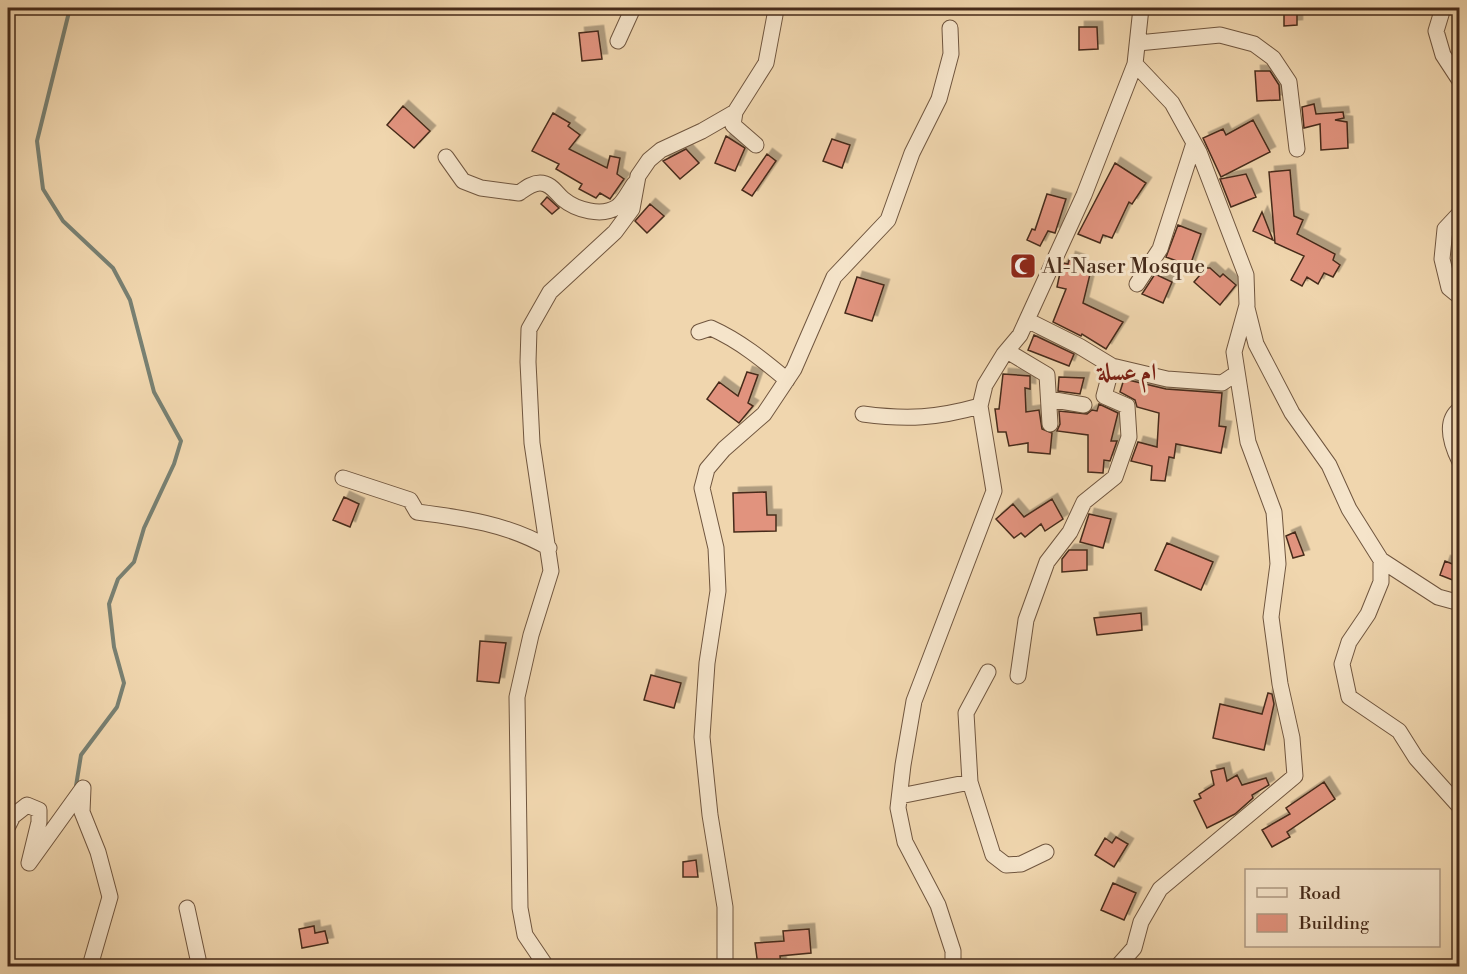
<svg xmlns="http://www.w3.org/2000/svg" width="1467" height="974" viewBox="0 0 1467 974" font-family="'Libre Bodoni',Amiri,serif">
<style>
.lines{fill:none;stroke-linecap:round;stroke-linejoin:round}
.stream{stroke:#788072;stroke-width:4}
.building{fill:#e1937e;stroke:#462b1a;stroke-width:1.5;filter:url(#shadow)}
.minor-casing{stroke:#70563f;stroke-width:17}
.minor{stroke:#f5e4ca;stroke-width:15}
.labels{text-anchor:middle;stroke-width:6;stroke-linejoin:round;paint-order:stroke}
.poi-label{font-size:21px;fill:#462b1a;stroke:#f5e4ca;text-anchor:start}
.quarter-label{font-size:24px;font-weight:bold;fill:#7a1f14;stroke:#f5e4ca}
</style>
<defs>
<filter id="shadow"><feDropShadow dx="5.5" dy="-5.5" stdDeviation="0" flood-color="#0004"/></filter>
</defs>
<rect width="100%" height="100%" fill="#f0d6ae"/>
<filter id="stains"><feTurbulence type="fractalNoise" baseFrequency=".00333" numOctaves="4"/><feColorMatrix values="0 0 0 0 .2 0 0 0 0 .09 0 0 0 0 .02 0 0 0 .5 -.17"/></filter>
<radialGradient id="worn" r=".72"><stop offset=".6" stop-color="#630" stop-opacity="0"/><stop offset="1" stop-color="#630" stop-opacity=".3"/></radialGradient>
<g class="lines">
<path class="stream" d="M70,8L37,141L43,189L63,221L113,268L130,300L154,392L181,441L174,464L144,528L134,562L118,579L109,604L114,647L124,683L117,707L81,755L76,786"/>
</g>
<path class="building" d="M1284,8H1297V25L1284,26Z
M1079,27H1097L1098,49L1079,50Z
M598,31L602,59L582,61L579,33Z
M1255,71H1270L1279,85L1280,100L1257,101Z
M1314,104L1316,114L1343,112L1344,118L1335,120L1347,122L1348,148L1321,150L1320,124L1304,128L1302,107Z
M403,106L430,131L414,148L387,125Z
M553,113L570,123L568,126L580,135L569,149L607,168L610,156L620,158L617,174L624,179L610,199L600,193L596,198L579,189L582,184L556,169L559,164L532,151Z
M1253,120L1270,152L1221,177L1203,138L1223,129L1226,135Z
M726,136L745,148L735,171L715,163Z
M832,139L850,145L842,168L823,161Z
M686,149L699,163L680,179L663,161Z
M767,154L776,161L752,196L742,190Z
M1115,163L1146,183L1132,204L1129,202L1112,238L1103,235L1100,243L1078,234Z
M1290,170L1294,216L1303,220L1297,234L1335,254L1333,260L1340,265L1333,277L1324,273L1318,284L1307,277L1302,286L1291,280L1304,256L1275,243L1269,172Z
M1246,174L1256,197L1231,207L1220,179Z
M1047,194L1066,199L1055,233L1048,231L1040,246L1027,240L1032,229L1035,230Z
M547,197L559,208L552,214L541,204Z
M650,204L664,216L647,233L635,221Z
M1262,212L1273,240L1253,231Z
M1178,225L1201,234L1190,266L1166,257Z
M1070,257L1081,261L1079,266L1091,270L1083,303L1123,322L1106,349L1082,334L1081,336L1053,322L1066,289L1057,287L1061,268L1064,263L1068,264Z
M1206,268H1210L1220,277L1223,274L1236,285L1220,305L1194,282Z
M1155,274L1172,282L1163,303L1142,294Z
M857,277L884,285L872,321L845,313Z
M1034,335L1074,354L1069,366L1028,350Z
M747,372L758,375L748,403L753,406L739,423L707,399L719,382L738,396Z
M1003,374L1030,376V389L1025,388L1026,412L1039,410L1042,429L1052,433L1050,454L1028,452V443L1009,446L1006,432H998L995,409H999Z
M1059,377L1084,378L1080,394L1058,391Z
M1124,379L1166,389L1222,393L1219,426L1226,427L1221,453L1176,444L1174,458L1169,457L1165,481L1151,480L1152,466L1131,461L1138,442L1157,447L1159,413L1137,407L1135,400L1120,392Z
M1099,404L1118,413L1111,441H1117L1110,461L1104,460L1103,473L1088,472V435L1057,431L1060,424L1059,411L1087,414L1092,410L1097,411Z
M766,492L767,515H776V531L734,532L733,493Z
M344,497L359,504L350,527L333,520Z
M1052,499L1063,519L1045,531L1041,524L1025,537L1021,533L1014,538L996,519L1013,504L1024,517Z
M1089,514L1111,519L1103,548L1080,542Z
M1295,532L1304,555L1293,558L1286,536Z
M1167,543L1213,562L1201,590L1155,570Z
M1069,550H1087V570L1062,572V559Z
M1445,561L1460,567V583L1440,575Z
M1141,613L1142,630L1097,635L1094,618Z
M480,641L506,643L499,683L477,681Z
M651,675L681,683L674,708L644,700Z
M1268,693L1272,694L1274,704L1264,750L1213,738L1220,704L1262,714Z
M1224,768L1227,781L1237,775L1242,785L1266,778L1269,785L1252,795L1253,798L1235,814L1207,828L1194,801L1201,798L1199,794L1214,785L1211,771Z
M1324,782L1335,799L1287,832L1290,837L1272,847L1262,830L1290,814L1286,808Z
M1116,837L1128,844L1114,867L1095,855L1105,838L1112,843Z
M696,860L698,877H683V862Z
M1113,883L1136,893L1124,920L1101,910Z
M314,926L315,933L325,931L328,943L302,948L299,929Z
M809,929L811,953L780,956L781,966H758L755,943L784,941L783,931Z"/>
<g class="lines">
<defs>
<path id="minor" d="M1443,8L1436,31L1443,55L1460,81
M618,41L633,8
M1138,43L1220,35L1254,44L1273,58L1289,82L1297,149
M735,112L733,125L756,145
M446,157L463,181L481,188L519,193C526,188 532,183 540,183C551,183 556,193 563,199C576,210 602,217 617,207C624,202 629,191 634,184
M1460,213L1445,229L1442,259L1449,288L1460,297
M1137,284L1160,249L1194,143
M1247,308L1256,344L1292,413L1329,465L1349,509L1381,560V582L1368,614L1349,642L1342,664L1349,697L1399,731L1416,758L1460,807
M1027,320L1079,346L1112,366L1167,379L1222,383L1237,373
M699,332L711,328C740,341 763,360 787,380
M1007,351L1047,375L1050,424
M1049,399L1084,405
M1460,409C1443,422 1452,446 1460,462
M863,414C908,420 937,418 980,406
M343,478L410,500L417,512C464,518 508,524 549,548
M1381,560L1438,597L1460,603
M988,672L966,713L970,782L993,855L1006,865L1021,864L1046,852
M1018,676L1026,620L1047,562L1070,532L1084,502L1115,477L1129,437L1127,406L1104,396L1112,366
M900,796L970,782
M8,826L13,816L27,805L39,810V822L29,863L83,788L82,812L98,852L110,897L90,966
M187,908L198,959L197,966
M546,966L525,935L520,908L517,697L531,635L551,571L532,443L528,362L529,329L550,292L615,232L632,209L638,176L649,160L661,150L702,131L735,112L766,63L775,15L773,8
M725,966V907L710,815L702,737L707,663L718,591L716,548L702,488L707,469L724,449L764,414L794,369L834,277L888,220L912,153L939,99L951,54L950,28
M953,966V951L938,905L905,842L898,808L903,765L914,701L994,491L980,406L985,385L1004,354L1020,335L1084,195L1135,64L1141,8
M1118,966L1134,948L1141,922L1160,889L1295,776L1292,738L1280,684L1271,617L1278,564L1274,512L1248,442L1234,352L1247,305L1246,275L1199,152L1172,103L1135,64"/>
</defs>
<use href="#minor" class="minor-casing"/>
<use href="#minor" class="minor"/>
</g>
<defs>
<symbol id="mosque-square" viewBox="-11 -11 22 22"><rect x="-9" y="-9" width="18" height="18" rx="4" fill="#8f2418" stroke="#f5e4ca"/><path d="M3.5-4.9A6 6 0 1 0 3.5 4.9A5 5 0 1 1 3.5-4.9Z" fill="#fff"/></symbol>
</defs>
<g fill-rule="evenodd">
<use href="#mosque-square" x="1008" y="251" width="30" height="30"/>
</g>
<g class="labels">
<g class="poi-label">
<text x="1042" y="273">Al-Naser Mosque</text>
</g>
<g class="quarter-label">
<text x="1127" y="380">ام عسلة</text>
</g>
</g>
<rect width="1467" height="974" fill="none" stroke="#f0d6ae" stroke-width="30"/>
<rect x="9" y="9" width="1449" height="956" fill="none" stroke="#462b1a" stroke-width="3"/>
<rect x="15" y="15" width="1437" height="944" fill="none" stroke="#462b1a" stroke-width="1.5"/>
<rect x="1245" y="869" width="195" height="78" fill="#f5e4ca" stroke="#af9a84" stroke-width="1.5"/>
<rect x="1257" y="888" width="30" height="9" fill="#f5e4ca" stroke="#af9a84" stroke-width="1.5"/>
<text x="1299" y="899" font-size="18" fill="#462b1a">Road</text>
<rect x="1257" y="914" width="30" height="18" fill="#e1937e" stroke="#af9a84" stroke-width="1.5"/>
<text x="1299" y="929" font-size="18" fill="#462b1a">Building</text>
<rect width="100%" height="100%" filter="url(#stains)"/>
<rect width="100%" height="100%" fill="url(#worn)"/>
</svg>
